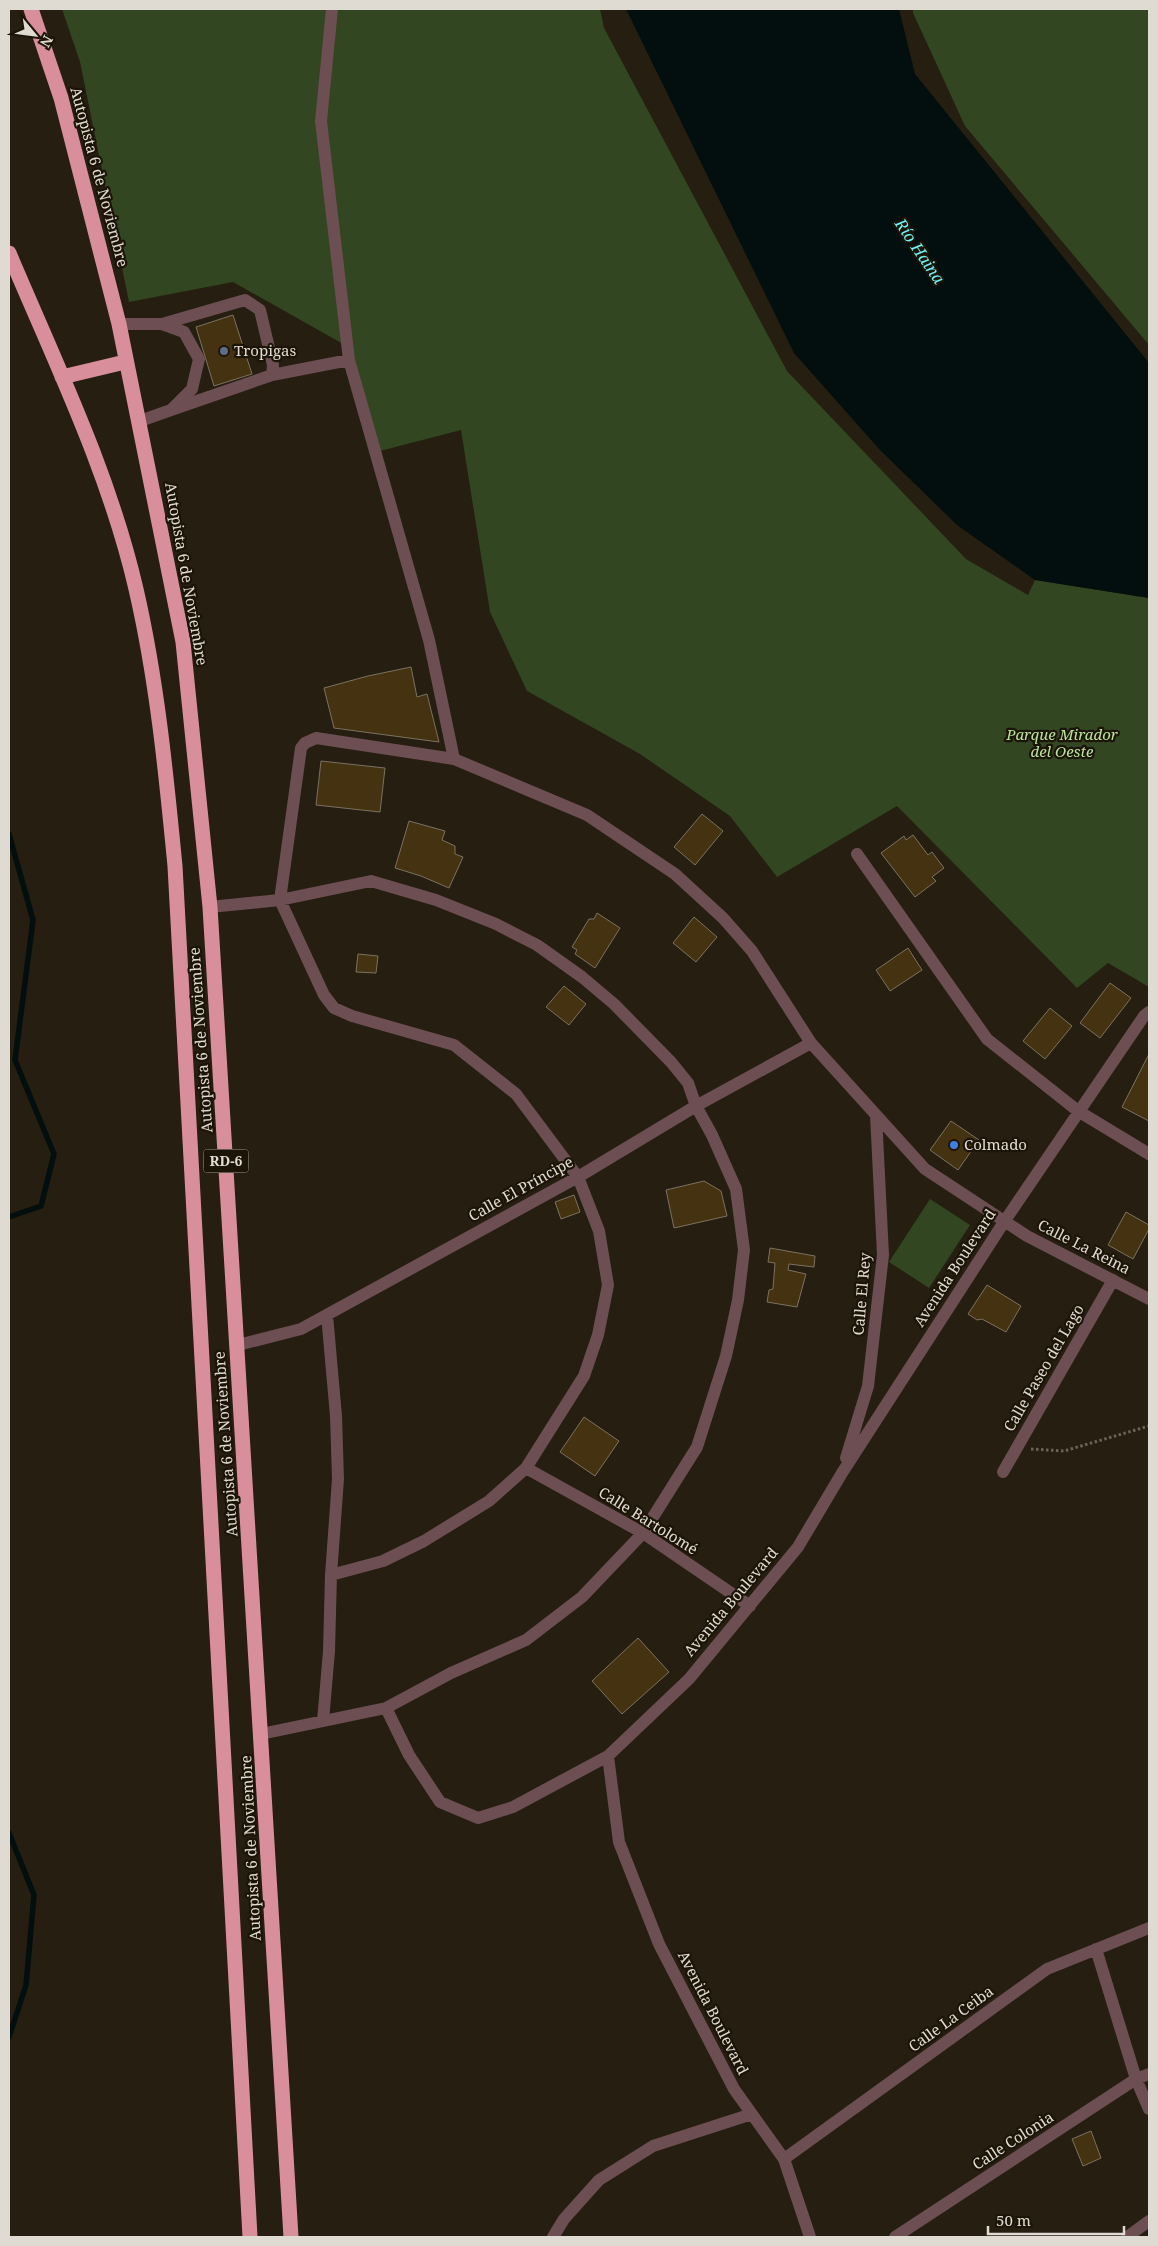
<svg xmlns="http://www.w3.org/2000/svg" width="1158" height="2246" viewBox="0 0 1158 2246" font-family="'Noto Serif',serif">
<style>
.green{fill:#324621}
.water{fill:#030e0e}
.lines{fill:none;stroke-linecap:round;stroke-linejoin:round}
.stream{stroke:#030e0e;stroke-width:5.5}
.building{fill:#443211;stroke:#7c7262}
.path{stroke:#6a6357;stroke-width:3;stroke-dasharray:2.5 2.5;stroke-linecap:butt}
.minor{stroke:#6c4e53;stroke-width:12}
.highway{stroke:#d98f9b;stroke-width:15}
.service-dot{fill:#5c6f8a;stroke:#1c1407;stroke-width:2}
.shop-dot{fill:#3f7fe0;stroke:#1c1407;stroke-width:2}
.labels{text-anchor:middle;stroke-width:4.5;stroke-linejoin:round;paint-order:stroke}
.shield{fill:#1c1407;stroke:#a59f95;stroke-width:1}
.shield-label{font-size:14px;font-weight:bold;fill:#e0dbd2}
.street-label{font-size:15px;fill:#e0dbd2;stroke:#1c1407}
.poi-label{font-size:15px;fill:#e0dbd2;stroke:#1c1407;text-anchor:start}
.park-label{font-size:15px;font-style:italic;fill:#b8e693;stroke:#1c1407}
.water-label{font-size:16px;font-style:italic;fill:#6bf6fa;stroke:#1c1407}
</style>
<rect width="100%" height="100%" fill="#261e10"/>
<path class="green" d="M62,9H600L604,28L787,371L966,559L1028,595L1035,580L1149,598V987L1108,963L1077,988L897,806L777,877L730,816L640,754L527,691L490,612L461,430L380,451L352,349L233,282L129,302L80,62Z
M913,9H1149V345L965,126L913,13Z
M930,1199L970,1225L929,1288L889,1262Z"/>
<path class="water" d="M626,9H899L915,74L1149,363V598L1035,580L957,525L880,450L794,353Z"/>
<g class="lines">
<path class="stream" d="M9,834L33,920L15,1060L54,1154L41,1206L9,1217
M9,1833L34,1895L26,1985L9,2037"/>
</g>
<path class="building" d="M233,315L252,374L214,386L196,327Z
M411,667L417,697L427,694L439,742L334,728L324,688L368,676Z
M321,761L385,768L380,812L316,805Z
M702,814L723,831L695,865L674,847Z
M409,821L445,831L442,840L455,846V854L463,857L449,888L421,876L395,868Z
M913,835L928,855L932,852L944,868L932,877L936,881L915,897L881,853L904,836L906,840Z
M597,913L620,928L595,968L575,954L577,950L572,947L589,919H594Z
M694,917L717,937L696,962L673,943Z
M908,948L922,970L890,991L876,970Z
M358,954L378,956L376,973L356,972Z
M1110,983L1131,998L1100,1038L1080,1023Z
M564,986L586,1004L569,1025L546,1007Z
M1050,1008L1072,1026L1045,1059L1023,1041Z
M1149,1054V1121L1122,1107Z
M951,1121L979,1140L958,1170L930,1150Z
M704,1181L721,1191L727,1216L674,1228L666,1190Z
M574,1195L580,1212L561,1219L555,1202Z
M1126,1212L1149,1225V1229L1133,1259L1108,1245Z
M770,1248L815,1256L814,1267L789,1264L788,1270L806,1274L797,1307L767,1302L769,1290L773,1289L775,1263L768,1262Z
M987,1285L1021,1306L1006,1332L982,1319L977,1320L968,1314Z
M584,1417L619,1441L595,1476L560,1452Z
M638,1638L669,1672L622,1714L592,1681Z
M1091,2131L1101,2158L1083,2166L1072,2139Z"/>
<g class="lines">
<path class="path" d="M1031,1449L1064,1451L1149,1426"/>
<path class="minor" d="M332,9L321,121L349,360L429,640L454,759
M119,324H162L184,332L199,359L192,389L171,410L140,421
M162,324L245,300L260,310L273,365L272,375L171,410
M272,375L349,360
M857,854L987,1039L1078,1111L1149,1154
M210,907L280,900L371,881L436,900L496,924L537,945L582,977L614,1004L671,1062L688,1083L696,1106L712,1135L736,1189L744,1250L738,1300L726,1356L697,1447L643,1533L582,1597L526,1640L451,1673L386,1708L261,1734
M238,1345L301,1329L578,1177L696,1106L811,1043
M846,1458L868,1386L883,1255L876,1115
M526,1468L643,1533L750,1606
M1003,1472L1113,1280
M331,1575L383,1561L424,1541L489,1501L526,1468L584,1376L598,1335L608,1285L599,1231L578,1177L516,1094L454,1045L352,1016L334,1008L324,995L280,900L301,748L305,743L316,738L454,759L587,815L675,874L723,918L752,951L811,1043L925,1169L1027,1236L1149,1299
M386,1708L409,1755L440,1802L478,1818L513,1807L608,1756
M323,1721L329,1651L331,1575L338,1479L336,1416L327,1315
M1096,1949L1136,2079L1149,2109
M784,2159L1047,1969L1149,1928
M553,2237L564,2219L599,2180L653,2146L752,2114
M810,2237L784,2159L734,2089L659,1944L619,1842L608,1756L689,1679L798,1547L842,1473L1004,1222L1144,1016L1149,1012
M895,2237L1136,2079L1149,2074
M1127,2237L1149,2221"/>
<path class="highway" d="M31,9L61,98L119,324L183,642L210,907L291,2237
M9,253C55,362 109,472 136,589C157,680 166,773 175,866L250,2237
M62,377L125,362"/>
</g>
<circle class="service-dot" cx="224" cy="351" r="5"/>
<circle class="shop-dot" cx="954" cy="1145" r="5"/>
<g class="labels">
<rect class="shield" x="203.5" y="1149.5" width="45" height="23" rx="4"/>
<g class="shield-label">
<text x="226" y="1166">RD-6</text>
</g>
<g class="street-label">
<text transform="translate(99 177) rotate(75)" y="5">Autopista 6 de Noviembre</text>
<text transform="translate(186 574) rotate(80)" y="5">Autopista 6 de Noviembre</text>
<text transform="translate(201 1040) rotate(-94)" y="5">Autopista 6 de Noviembre</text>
<text transform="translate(521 1189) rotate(-29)" y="5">Calle El Príncipe</text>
<text transform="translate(1084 1247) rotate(27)" y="5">Calle La Reina</text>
<text transform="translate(955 1268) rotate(-57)" y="5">Avenida Boulevard</text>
<text transform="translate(862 1294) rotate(-85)" y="5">Calle El Rey</text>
<text transform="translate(1044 1368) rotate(-60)" y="5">Calle Paseo del Lago</text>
<text transform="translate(226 1444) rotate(-94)" y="5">Autopista 6 de Noviembre</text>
<text transform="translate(648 1521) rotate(32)" y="5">Calle Bartolomé</text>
<text transform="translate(731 1602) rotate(-50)" y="5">Avenida Boulevard</text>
<text transform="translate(251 1848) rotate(-93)" y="5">Autopista 6 de Noviembre</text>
<text transform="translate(713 2013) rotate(63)" y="5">Avenida Boulevard</text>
<text transform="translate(951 2019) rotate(-36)" y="5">Calle La Ceiba</text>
<text transform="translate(1013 2141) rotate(-33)" y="5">Calle Colonia</text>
</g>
<g class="poi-label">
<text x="234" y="356">Tropigas</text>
<text x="964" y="1150">Colmado</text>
</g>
<g class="park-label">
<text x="1062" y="740">Parque Mirador<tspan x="1062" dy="17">del Oeste</tspan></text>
</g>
<g class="water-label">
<text transform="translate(920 251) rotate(56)" y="6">Río Haina</text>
</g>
</g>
<rect width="1158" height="2246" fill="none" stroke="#e0dbd2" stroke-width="20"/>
<g transform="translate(35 35) rotate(119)" stroke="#1c1407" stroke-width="4" paint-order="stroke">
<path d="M0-4L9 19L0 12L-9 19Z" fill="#e0dbd2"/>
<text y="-8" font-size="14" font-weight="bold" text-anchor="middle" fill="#e0dbd2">N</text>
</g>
<path d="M988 2226v8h136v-8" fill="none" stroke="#e0dbd2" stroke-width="2.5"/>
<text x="996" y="2226" font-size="15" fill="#e0dbd2" stroke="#1c1407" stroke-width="4" paint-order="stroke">50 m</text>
</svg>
